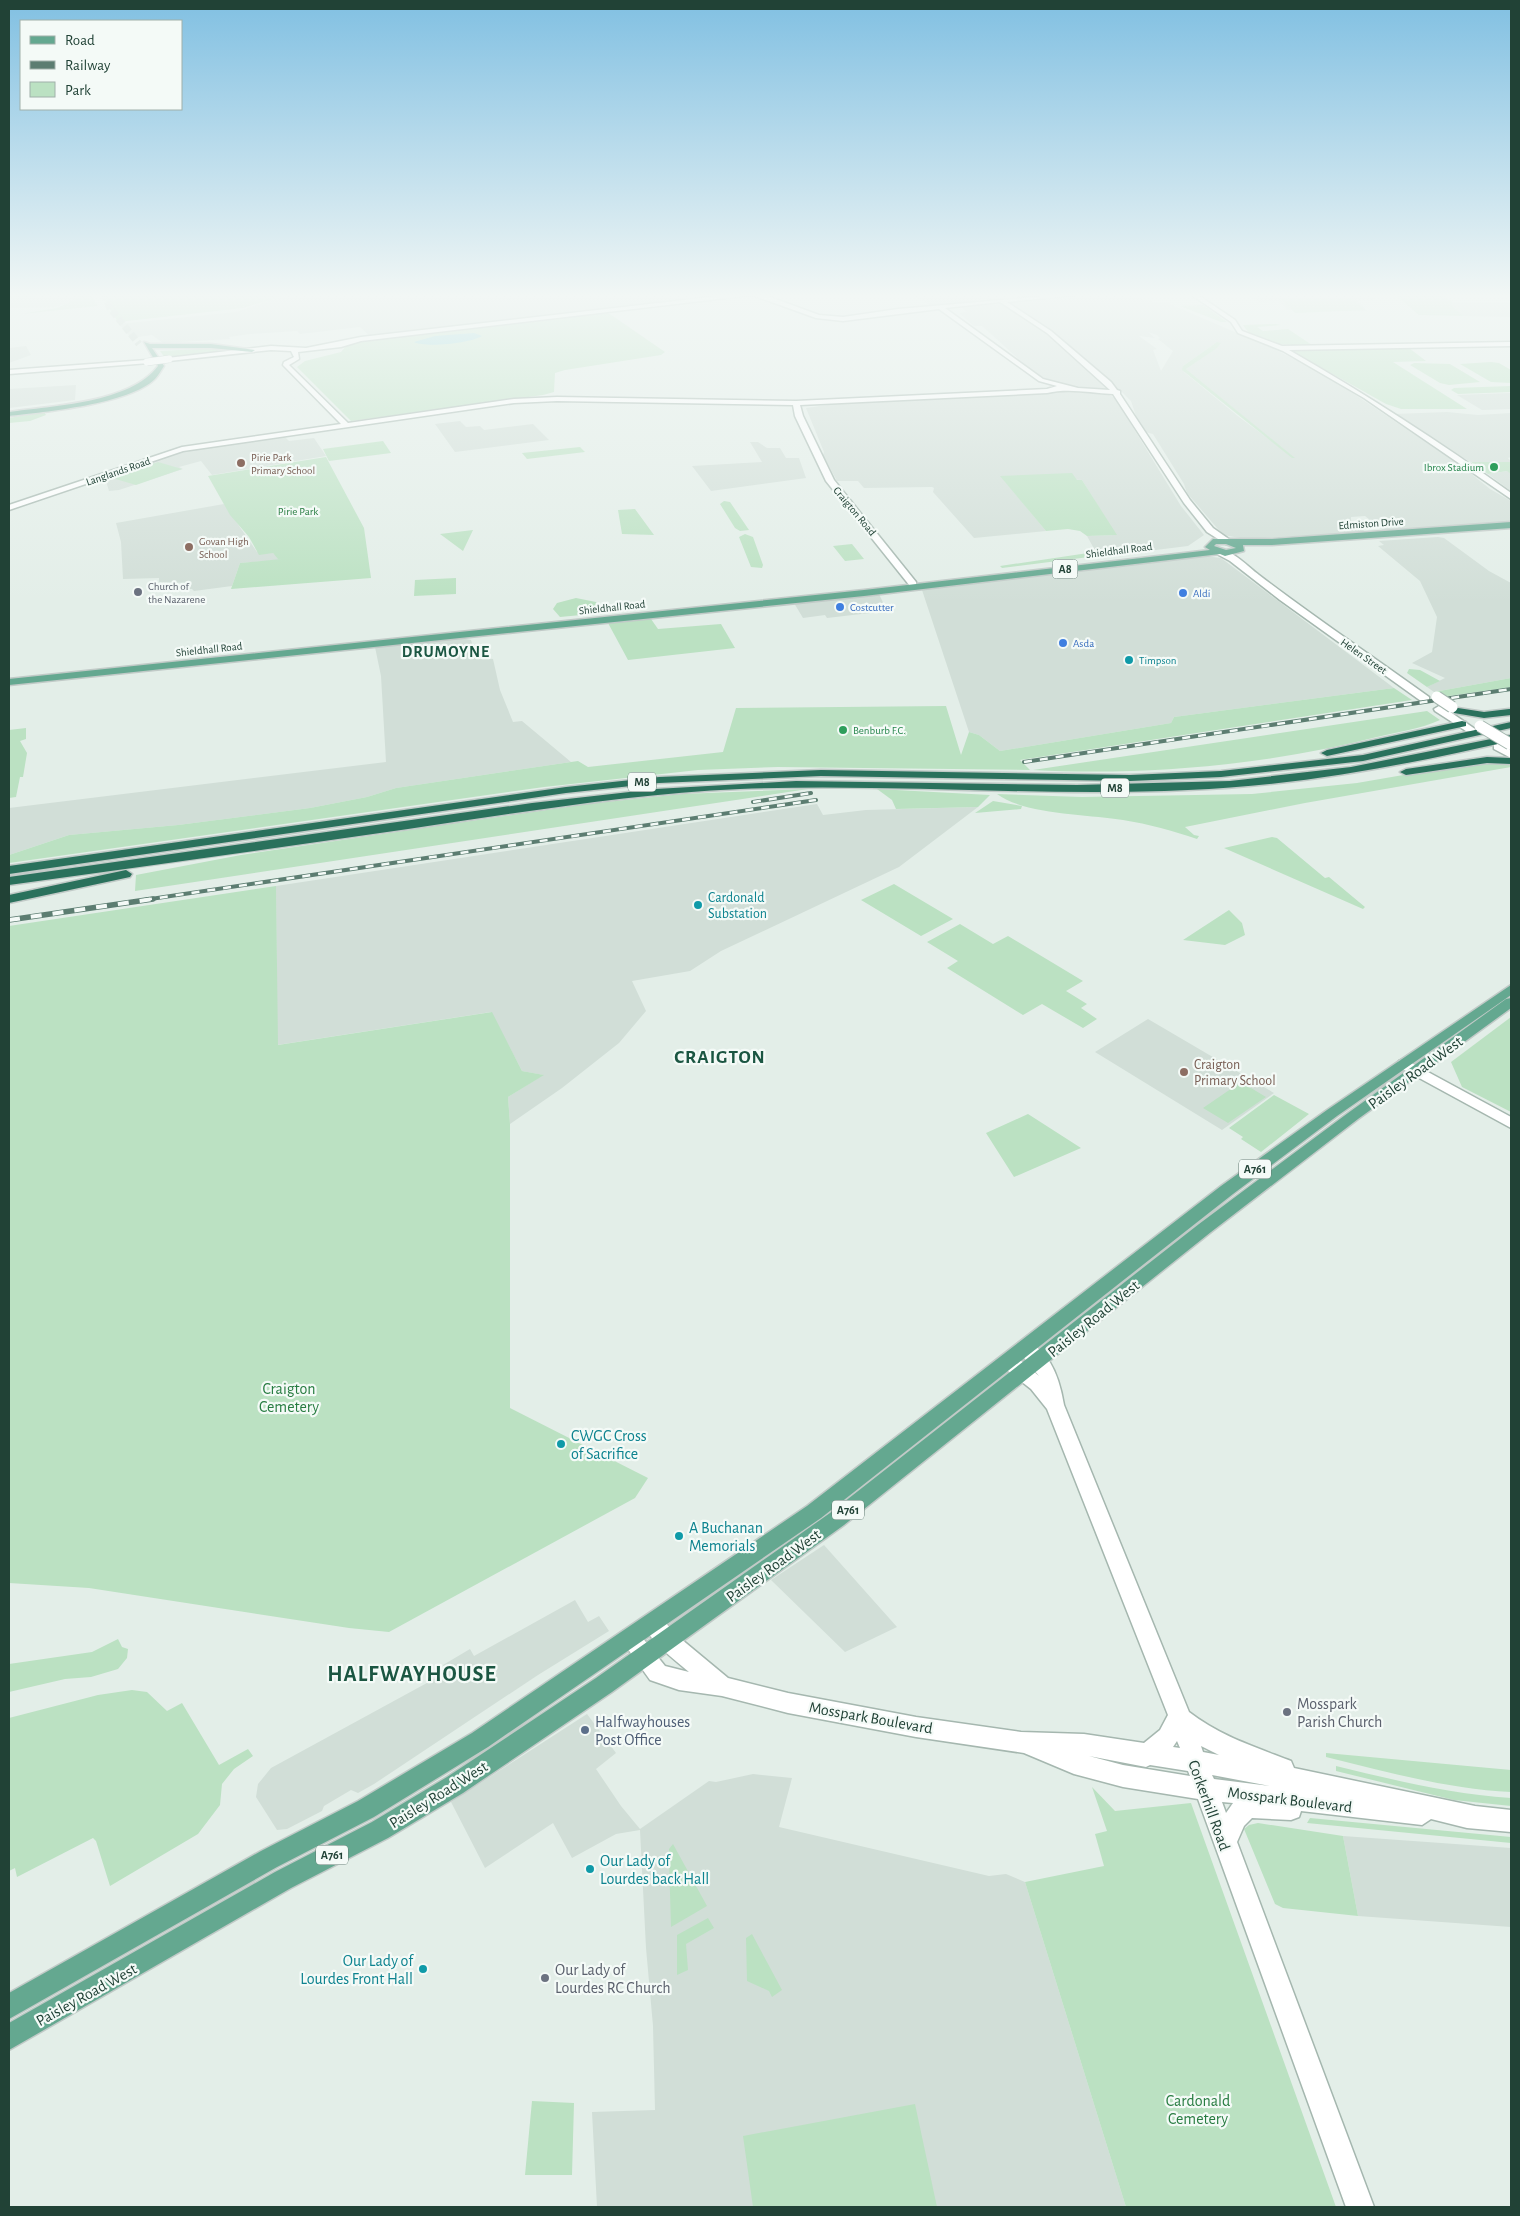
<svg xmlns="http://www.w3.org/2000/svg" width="1520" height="2216" viewBox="0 0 1520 2216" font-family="'Alegreya Sans',sans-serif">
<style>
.built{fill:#d1ded7;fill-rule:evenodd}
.green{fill:#bbe1c2}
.water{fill:#87d2d8}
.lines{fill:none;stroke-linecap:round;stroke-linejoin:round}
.primary-tunnel{stroke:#bcccc4;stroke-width:7;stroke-dasharray:7 3;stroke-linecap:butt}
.tertiary-casing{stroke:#a5b7af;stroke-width:3}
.primary-casing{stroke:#c1cac7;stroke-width:3}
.motorway-casing{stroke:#c1cac7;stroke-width:3}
.tertiary{fill:#fff;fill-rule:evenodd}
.primary{fill:#64a890;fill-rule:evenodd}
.motorway{fill:#2a715c;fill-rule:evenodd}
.rail-far1-casing{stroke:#5c7d71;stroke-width:4}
.rail-casing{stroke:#5c7d71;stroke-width:5.5}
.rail-far1{stroke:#f4faf7;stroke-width:2.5;stroke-dasharray:8;stroke-linecap:butt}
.rail{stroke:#f4faf7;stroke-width:4;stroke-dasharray:11;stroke-linecap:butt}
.tertiary-bridge-far1-casing{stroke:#a5b7af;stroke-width:8;stroke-linecap:butt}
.tertiary-bridge-casing{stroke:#a5b7af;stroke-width:13;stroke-linecap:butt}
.tertiary-bridge-far1{stroke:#fff;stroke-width:7}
.tertiary-bridge{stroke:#fff;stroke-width:11}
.education-dot{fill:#8d6e63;stroke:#f4faf7;stroke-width:2}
.leisure-dot{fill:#2e9e5b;stroke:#f4faf7;stroke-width:2}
.worship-dot{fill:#6b7280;stroke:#f4faf7;stroke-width:2}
.shop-dot{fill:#3f7fe0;stroke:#f4faf7;stroke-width:2}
.culture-dot{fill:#0f9aa8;stroke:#f4faf7;stroke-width:2}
.service-dot{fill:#5c6f8a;stroke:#f4faf7;stroke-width:2}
.labels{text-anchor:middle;stroke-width:4.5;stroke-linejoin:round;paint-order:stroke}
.far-education-label{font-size:11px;fill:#785e54;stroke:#f4faf7;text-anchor:start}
.far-leisure-label{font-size:11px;fill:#27864d;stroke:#f4faf7;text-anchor:end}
.far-street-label{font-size:11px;fill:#214236;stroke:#f4faf7}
.far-park-label{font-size:11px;fill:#277c41;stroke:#f4faf7}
.far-worship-label{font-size:11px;fill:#5b616d;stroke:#f4faf7;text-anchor:start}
.far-shop-label{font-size:11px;fill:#366cbe;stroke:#f4faf7;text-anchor:start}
.far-culture-label{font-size:11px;fill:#0d838f;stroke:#f4faf7;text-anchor:start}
.shield{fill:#f4faf7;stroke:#607970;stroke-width:1}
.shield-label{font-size:12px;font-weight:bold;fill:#214236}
.culture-label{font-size:14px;fill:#0d838f;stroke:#f4faf7;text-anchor:start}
.education-label{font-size:14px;fill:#785e54;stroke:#f4faf7;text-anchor:start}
.far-district-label{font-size:16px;font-weight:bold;letter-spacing:1px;fill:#1b5642;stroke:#f4faf7}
.near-street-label{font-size:16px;fill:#214236;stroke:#f4faf7}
.near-park-label{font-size:16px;fill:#277c41;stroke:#f4faf7}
.near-culture-label{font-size:16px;fill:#0d838f;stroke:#f4faf7;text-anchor:start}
.near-worship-label{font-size:16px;fill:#5b616d;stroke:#f4faf7;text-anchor:start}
.near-service-label{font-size:16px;fill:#4e5e75;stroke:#f4faf7;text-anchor:start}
.district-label{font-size:19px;font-weight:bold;letter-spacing:1px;fill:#1b5642;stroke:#f4faf7}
.near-district-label{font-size:22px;font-weight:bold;letter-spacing:1px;fill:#1b5642;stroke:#f4faf7}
</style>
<rect width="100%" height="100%" fill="#e3eee8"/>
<path class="built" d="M293,293H682L688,297L687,299L370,336L360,327L300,334L297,331L250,334L229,337L230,339L163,343L152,335L131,338L119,324L236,312Z
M947,293H1020L1018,296L930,305L915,296Z
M1101,293H1122L1158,303L1165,302L1272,348L1324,374L1459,464L1490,489L1511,501V524L1384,531L1365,516L1351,517V521L1366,532L1246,539L1223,535L1187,493L1184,484L1153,434L1145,432L1136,416L1131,401L1121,391L1077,388L1044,378L1033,372L982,326H974L959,313L967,312L961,307L1072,298ZM1148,332L1157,335L1160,338L1158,339L1173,351L1161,371L1153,350L1157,349L1139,336L1155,338ZM1214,344H1221L1186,369L1294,458L1239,417L1184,372L1183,366Z
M1245,293H1367L1375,300H1358L1367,311L1287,310L1279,301L1259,302Z
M58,294L80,297L72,302L55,307L9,308V299Z
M1450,303H1511V317L1463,316Z
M26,346L31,355L9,363V348Z
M76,385L75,400L9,408V389Z
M1063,391L1109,395L1115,398L1181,506L1204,535L1188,546L1107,556L1097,554L1087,536L1116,535L1082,480L1001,476L1046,531L974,538L933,492L934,488L932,487L864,488L858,481H837L823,455L824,452L806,408L864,400Z
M1511,393V409L1482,410L1457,395Z
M1447,412L1478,415L1511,413V457L1508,458L1511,462H1471L1441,446L1394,414Z
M460,421L466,427L480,426L484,430L533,424L549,440L455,452L435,424Z
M284,436L289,441L314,438L326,456L212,475L201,461L179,467L183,469L119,490L109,491L105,478L184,451Z
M750,442H758L767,448H780L786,458H799L806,478L711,491L692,466L762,462Z
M1508,471L1511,474V491L1488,474Z
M224,504L257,552L273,553L281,560L240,563L232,586L194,591L192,589H185L190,583L159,582V578L123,579L121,542L116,523Z
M1438,537L1444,538L1489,571L1511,583V678L1434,692L1427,687L1445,678L1412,663L1432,652L1437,617L1420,581L1378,546L1384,545L1379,541Z
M1197,555L1221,558L1394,688L1174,717L1171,723L1000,751L979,735L969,732L922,590Z
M879,594L887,611L827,618L825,615L803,618L794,603Z
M461,638L471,640L476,657L493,659L500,690L513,722L522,721L571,762L396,788L367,797L310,808L178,825L69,835L9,855V808L386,762L381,676L375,647Z
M817,804L823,815L866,810L978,807L899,867L721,951L690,971L632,981L646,1011L619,1043L562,1088L510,1124L508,1097L543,1075L522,1071L491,1012L277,1045L276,886Z
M1148,1019L1274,1093L1222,1130L1095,1052Z
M824,1545L897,1627L845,1652L771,1580Z
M575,1600L588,1622L599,1616L609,1631L538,1675L374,1784L358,1793L351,1790L324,1806L322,1811L287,1829L277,1830L256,1797L258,1784L271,1768L447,1672L443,1665L470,1649L474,1656Z
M587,1714L616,1753L596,1769L621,1806L640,1829L709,1781L716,1782L753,1774L792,1778L779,1827L989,1876L1006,1874L1025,1882L1126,2207H597L592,2112L655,2110L653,2026L646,1948L640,1830L616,1834L572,1858L553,1823L485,1868L451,1802Z
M1343,1836L1511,1848V1927L1358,1916Z"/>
<path class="green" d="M50,293H89L98,306L21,314L57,308L80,297L58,294L9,299V296Z
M100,293H293L243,308L118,322Z
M1393,293H1440L1454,303L1451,304L1463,316L1419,315Z
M1281,299H1353L1365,310L1295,313Z
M1201,305H1203L1227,322H1221L1180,306Z
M607,312L665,352L661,355L565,370L555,373L554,392L543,395L351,421L297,367L305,361L341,352L347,345L361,341Z
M1276,324L1281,325L1257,327L1263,331L1288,329L1312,345C1291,346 1255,346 1243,325Z
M1217,342L1221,343L1217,348L1186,369L1295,458H1292L1182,370L1183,366Z
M1409,348L1426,361L1393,362L1467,409H1401L1386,404L1290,350Z
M200,349H216L220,352L165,358L160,351Z
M1491,362L1499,363L1511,370V383L1491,382L1460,364Z
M1414,363L1450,364L1480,382L1449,385L1440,383L1410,365Z
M1511,386V392L1458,394L1451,390L1454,388Z
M44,412L46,415L30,421L9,423V418Z
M383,441L391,453L329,461L323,449Z
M580,447L585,452L527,459L522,453Z
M326,457L364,528L371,578L231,589L240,563L281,559H278L273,553L259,555L249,537L230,515L208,476Z
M158,462L182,469L136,485L112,478Z
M1471,462H1511V474L1507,471L1488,474Z
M1072,473L1077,480H1082L1117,535L1087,536L1080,531L1068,529L1046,531L1000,476Z
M724,501L730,502L749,530L740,531L735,528L720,504Z
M635,509L654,535L622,534L618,510Z
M473,530L463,551L440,534Z
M745,534L753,537L763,565L762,568L751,567L739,537Z
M852,544L864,559L845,561L833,546Z
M1088,553L1097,556L1002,568L1000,566Z
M456,578V594L414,596L415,580Z
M576,598L596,602L602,613L560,617L553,609L557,603Z
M651,619L658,629L721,624L735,648L628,660L608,623Z
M1409,669L1420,670L1440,681L1427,687L1407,673Z
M1511,678V687L1442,697L1434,692Z
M1394,688L1412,700L1020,760L1030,770L778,767L698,770L544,787L9,863V855L69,835L178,825L310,808L367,797L396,788L571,762L578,761L588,767L723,752L736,708L946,706L961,755L969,732L979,735L1000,751L1171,723L1174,717Z
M1427,711L1440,720C1421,729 1397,732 1377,737C1268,765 1146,776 1033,770Z
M26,728V739L20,741L27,753L23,777H20L16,797L9,798V730Z
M1497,762L1511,764V767L1305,803L1185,827L1194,835L1199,836L1197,839C1173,831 1149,824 1123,820C1088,814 1025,815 997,794L1082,797L1252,794L1357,783L1461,765Z
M808,789L135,891L136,875L241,855L587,804L682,794Z
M877,789L990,795L978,807L896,809L892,800Z
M993,801L1022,806L1021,809L975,813Z
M1272,837L1277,838L1325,878L1329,877L1365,907L1363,909L1224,848Z
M894,884L953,919L921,936L861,900Z
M276,886L278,1045L492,1012L522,1071L544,1075L508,1097L510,1124V1408L648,1478L635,1498L389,1632L349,1628L89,1588L9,1583V926Z
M1229,910L1242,923L1245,935L1225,945L1183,940Z
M960,924L993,944L1008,936L1083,981L1066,991L1087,1004L1081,1008L1097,1019L1083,1028L1042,1004L1023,1015L947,968L958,961L927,942Z
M1511,1017V1112L1462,1087L1451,1062Z
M1241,1082L1266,1097L1228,1123L1203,1108Z
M1274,1095L1309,1114L1261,1152L1241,1139L1243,1137L1229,1128Z
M1028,1114L1081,1148L1014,1177L986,1133Z
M118,1639L122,1647L128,1649L127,1658L118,1669L91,1677L65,1679L9,1692V1664L92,1652Z
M132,1690L147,1692L167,1711L182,1703L219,1765L248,1749L253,1756L234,1769L222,1784L220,1805L198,1834L110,1886L96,1841L93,1838L17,1877L15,1868L9,1871V1718L98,1695Z
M1326,1753L1511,1770V1792C1448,1789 1387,1772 1326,1757Z
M1336,1766C1394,1780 1451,1794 1511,1798V1806L1454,1800L1336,1771Z
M1092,1787L1115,1811L1191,1803L1336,2207H1126L1025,1882L1104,1866L1095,1834L1107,1831Z
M1310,1818L1511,1837V1843L1307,1823Z
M1258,1823L1343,1836L1358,1916L1283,1908L1275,1904L1244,1829L1249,1825Z
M673,1844L707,1906L671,1927L669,1858V1849Z
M708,1918L714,1928L686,1944L688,1970L677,1975V1935Z
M752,1934L782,1990L772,1997L769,1991L747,1981L746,1938Z
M532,2101L574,2103L572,2175H525Z
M915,2104L937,2207H753L743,2136Z"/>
<path class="water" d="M474,333L482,336C471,343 426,348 414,342L435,336Z"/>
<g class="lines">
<path class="primary-tunnel" d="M103,293L110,308L139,344"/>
<defs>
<path id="tertiary" d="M745,293H759L819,315L843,317L898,309L1080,293L1077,295L1007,302L1051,331L1111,382L1117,390L1120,391V394L1190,500L1213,528L1233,542L1226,544L1207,532L1184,503L1113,394C1090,393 1069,388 1047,393L800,405L803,416L834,480L916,582V586H910L826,481L795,416L793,405L557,401L514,403L183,451L9,510V505L182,447L341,424L283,365L284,362L294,357L291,351L271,350L169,361L167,358L271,346L306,348L361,337ZM752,295L816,318L843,321L939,309L1039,381L1057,386L1047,389L796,401L557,397L514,399L348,423L289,365L299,359L298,352L341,347L361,341ZM1000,302L1047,333L1110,390L1078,388L1043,379L945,308Z
M1189,293H1195L1235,320L1242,331L1282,346L1511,342V346L1289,350C1366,394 1440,442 1511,493V499L1364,398L1283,351L1238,333L1231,322Z
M147,360L149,363L9,374V370Z
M1217,550C1231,548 1248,567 1259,575C1314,617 1372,656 1429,697V701H1421L1280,600L1230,561L1217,554Z
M1439,706L1443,707L1475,729L1474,731H1466L1435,711L1434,709Z
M1498,744L1511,750V758L1494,749V745Z
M1404,1059L1511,1117V1128L1399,1067L1397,1064L1399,1061Z
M1025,1341C1051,1350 1060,1381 1064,1405L1189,1712C1220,1736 1255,1747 1291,1761L1294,1768L1475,1806L1511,1810V1832L1467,1828L1431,1819L1422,1825L1301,1811L1299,1817L1291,1820L1252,1818L1244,1826L1237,1842L1374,2207H1346L1198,1799L1123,1787L1074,1774L1024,1753L916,1737L788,1713L722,1696L679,1690L650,1680L620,1638L623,1631L630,1629L637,1631L665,1666L689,1672C672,1657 652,1644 643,1623L646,1616L653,1614L660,1616L675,1634L728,1678L788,1693L916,1717L1021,1732L1084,1734L1144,1743L1160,1730L1168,1715L1047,1409L1031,1389L1003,1367L1000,1362L1003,1357C1017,1353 1029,1368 1039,1376L1016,1348L1019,1343ZM1177,1741L1180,1748L1173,1747ZM1201,1746L1219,1755L1203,1752ZM1089,1756L1146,1767L1150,1765L1188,1771L1190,1776L1123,1765ZM1212,1775L1270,1786L1214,1779ZM1222,1802L1233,1803L1226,1813Z"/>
<path id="primary" d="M144,342L150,344H211L255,350L252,352L211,348H152L164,366C161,370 159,375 155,379C130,404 44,412 9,416V412C52,406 131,403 158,366Z
M1511,522V528L1272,545H1243L1244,551L1225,556L1220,554L864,596L9,685V679L864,590L1210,550L1205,547L1213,539H1272ZM1216,544H1226L1236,548L1226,550L1214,546Z
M1511,985V995L1337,1116L1233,1194L821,1518L488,1747L374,1817L277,1867L9,2019V1993L261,1851L358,1801L472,1733L807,1506L1221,1186L1327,1110Z
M1511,998V1008L1358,1119L1211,1232L844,1525L612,1692L463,1793L388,1838L291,1888L9,2050V2023L275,1872L372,1822L447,1777L596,1678L830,1513L1199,1224L1348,1113L1506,999Z"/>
<path id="motorway" d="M1458,708L1484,712L1509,709H1511V715L1484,718L1454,713L1453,711Z
M1462,721L1466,722V726L1327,756L1321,753L1327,750Z
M1511,722V728L1363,761L1221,777L1130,781L821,776L659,783L566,793L9,874V866L566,787L659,777L821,770L1130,775L1221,771L1363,755Z
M1511,735V741C1405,765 1298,786 1188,790C1039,797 889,783 740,789C628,794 518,813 408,829C275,848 142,867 9,885V877L532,803L656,789L796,781L1077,785L1230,781L1351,767Z
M1487,757L1511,758V764L1487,763L1406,775L1400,772L1406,769Z
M126,870L132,874L130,877L9,903V895Z"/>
</defs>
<use href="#tertiary" class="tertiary-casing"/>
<use href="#primary" class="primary-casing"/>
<use href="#motorway" class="motorway-casing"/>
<use href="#tertiary" class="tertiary"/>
<use href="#primary" class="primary"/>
<use href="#motorway" class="motorway"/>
<defs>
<path id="rail-far1" d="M1024,762L1511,689
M753,802L811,793
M144,900L816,800"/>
<path id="rail" d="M9,920L153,899"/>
</defs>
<use href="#rail-far1" class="rail-far1-casing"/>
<use href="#rail" class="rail-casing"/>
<use href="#rail-far1" class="rail-far1"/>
<use href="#rail" class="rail"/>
<defs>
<path id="tertiary-bridge-far1" d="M147,362L169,359"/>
<path id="tertiary-bridge" d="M1437,697L1452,707
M1480,726L1510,744"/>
</defs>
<use href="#tertiary-bridge-far1" class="tertiary-bridge-far1-casing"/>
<use href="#tertiary-bridge" class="tertiary-bridge-casing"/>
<use href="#tertiary-bridge-far1" class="tertiary-bridge-far1"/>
<use href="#tertiary-bridge" class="tertiary-bridge"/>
</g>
<linearGradient id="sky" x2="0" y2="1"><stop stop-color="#81c0e2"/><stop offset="0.49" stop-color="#f2f7f5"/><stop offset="1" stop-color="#f2f7f5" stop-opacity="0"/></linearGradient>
<rect width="1520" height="603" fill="url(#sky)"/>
<g class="education-dot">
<circle cx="241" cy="463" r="5"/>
<circle cx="189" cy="547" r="5"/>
<circle cx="1184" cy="1072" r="5"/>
</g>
<g class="leisure-dot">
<circle cx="1494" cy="467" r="5"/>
<circle cx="843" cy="730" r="5"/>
</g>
<g class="worship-dot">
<circle cx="138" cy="592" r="5"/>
<circle cx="1287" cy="1712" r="5"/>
<circle cx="545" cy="1978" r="5"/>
</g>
<g class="shop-dot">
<circle cx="1183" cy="593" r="5"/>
<circle cx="840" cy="607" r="5"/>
<circle cx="1063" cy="643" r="5"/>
</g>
<g class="culture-dot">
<circle cx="1129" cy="660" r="5"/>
<circle cx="698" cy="905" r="5"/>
<circle cx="561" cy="1444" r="5"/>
<circle cx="679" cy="1536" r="5"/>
<circle cx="590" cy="1869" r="5"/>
<circle cx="423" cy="1969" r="5"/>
</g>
<circle class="service-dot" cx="585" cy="1730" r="5"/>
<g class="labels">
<g class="far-education-label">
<text x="251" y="461">Pirie Park<tspan x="251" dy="13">Primary School</tspan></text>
<text x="199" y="545">Govan High<tspan x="199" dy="13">School</tspan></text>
</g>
<g class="far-leisure-label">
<text x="1484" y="471">Ibrox Stadium</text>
<text x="853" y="734" text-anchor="start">Benburb F.C.</text>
</g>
<g class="far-street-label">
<text transform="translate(118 471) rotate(-19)" y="4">Langlands Road</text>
<text transform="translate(855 511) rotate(50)" y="4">Craigton Road</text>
<text transform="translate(1371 523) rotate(-4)" y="4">Edmiston Drive</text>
<text transform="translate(1119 550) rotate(-7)" y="4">Shieldhall Road</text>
<text transform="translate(612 607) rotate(-6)" y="4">Shieldhall Road</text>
<text transform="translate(209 649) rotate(-6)" y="4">Shieldhall Road</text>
<text transform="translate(1364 656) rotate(35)" y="4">Helen Street</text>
</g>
<g class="far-park-label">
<text x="298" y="515">Pirie Park</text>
</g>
<g class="far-worship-label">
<text x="148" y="590">Church of<tspan x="148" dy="13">the Nazarene</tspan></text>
</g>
<g class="far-shop-label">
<text x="1193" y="597">Aldi</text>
<text x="850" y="611">Costcutter</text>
<text x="1073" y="647">Asda</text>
</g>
<g class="far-culture-label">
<text x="1139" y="664">Timpson</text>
</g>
<g class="shield">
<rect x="1052.5" y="559.5" width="25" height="19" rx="4"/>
<rect x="628" y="772.5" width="28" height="19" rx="4"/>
<rect x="1101" y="778.5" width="28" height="19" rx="4"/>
<rect x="1239" y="1159.5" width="32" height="19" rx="4"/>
<rect x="832" y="1500.5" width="32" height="19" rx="4"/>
<rect x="316" y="1845.5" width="32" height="19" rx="4"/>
</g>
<g class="shield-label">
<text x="1065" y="573">A8</text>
<text x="642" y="786">M8</text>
<text x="1115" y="792">M8</text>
<text x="1255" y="1173">A761</text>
<text x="848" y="1514">A761</text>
<text x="332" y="1859">A761</text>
</g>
<g class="culture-label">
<text x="708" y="902">Cardonald<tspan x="708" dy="16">Substation</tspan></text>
</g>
<g class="education-label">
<text x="1194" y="1069">Craigton<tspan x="1194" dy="16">Primary School</tspan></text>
</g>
<g class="far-district-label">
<text x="446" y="657">DRUMOYNE</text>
</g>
<g class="near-street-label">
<text transform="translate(1415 1072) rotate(-36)" y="6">Paisley Road West</text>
<text transform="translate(1093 1318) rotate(-39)" y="6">Paisley Road West</text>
<text transform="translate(773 1565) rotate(-36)" y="6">Paisley Road West</text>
<text transform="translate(871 1717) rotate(10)" y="6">Mosspark Boulevard</text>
<text transform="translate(438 1794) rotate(-32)" y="6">Paisley Road West</text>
<text transform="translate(1290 1799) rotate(7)" y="6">Mosspark Boulevard</text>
<text transform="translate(1210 1805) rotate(70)" y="6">Corkerhill Road</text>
<text transform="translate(86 1994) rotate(-29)" y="6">Paisley Road West</text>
</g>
<g class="near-park-label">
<text x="289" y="1394">Craigton<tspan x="289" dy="18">Cemetery</tspan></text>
<text x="1198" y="2106">Cardonald<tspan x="1198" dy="18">Cemetery</tspan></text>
</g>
<g class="near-culture-label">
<text x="571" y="1441">CWGC Cross<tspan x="571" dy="18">of Sacrifice</tspan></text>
<text x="689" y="1533">A Buchanan<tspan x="689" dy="18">Memorials</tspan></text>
<text x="600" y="1866">Our Lady of<tspan x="600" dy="18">Lourdes back Hall</tspan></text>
<text x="413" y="1966" text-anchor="end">Our Lady of<tspan x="413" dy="18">Lourdes Front Hall</tspan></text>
</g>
<g class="near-worship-label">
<text x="1297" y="1709">Mosspark<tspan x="1297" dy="18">Parish Church</tspan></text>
<text x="555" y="1975">Our Lady of<tspan x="555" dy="18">Lourdes RC Church</tspan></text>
</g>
<g class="near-service-label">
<text x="595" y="1727">Halfwayhouses<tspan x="595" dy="18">Post Office</tspan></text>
</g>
<g class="district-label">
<text x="720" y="1063">CRAIGTON</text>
</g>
<g class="near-district-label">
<text x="412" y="1681">HALFWAYHOUSE</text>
</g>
</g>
<rect width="1520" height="2216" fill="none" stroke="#214236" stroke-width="20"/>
<rect x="20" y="20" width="162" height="90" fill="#f4faf7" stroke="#a0b0aa"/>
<rect x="30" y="36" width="25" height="8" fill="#64a890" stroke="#a0b0aa"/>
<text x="65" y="45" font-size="15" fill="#214236">Road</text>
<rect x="30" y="61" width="25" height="8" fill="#5c7d71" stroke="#a0b0aa"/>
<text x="65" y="70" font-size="15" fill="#214236">Railway</text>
<rect x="30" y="82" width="25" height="15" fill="#bbe1c2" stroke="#a0b0aa"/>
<text x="65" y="95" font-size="15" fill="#214236">Park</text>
</svg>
